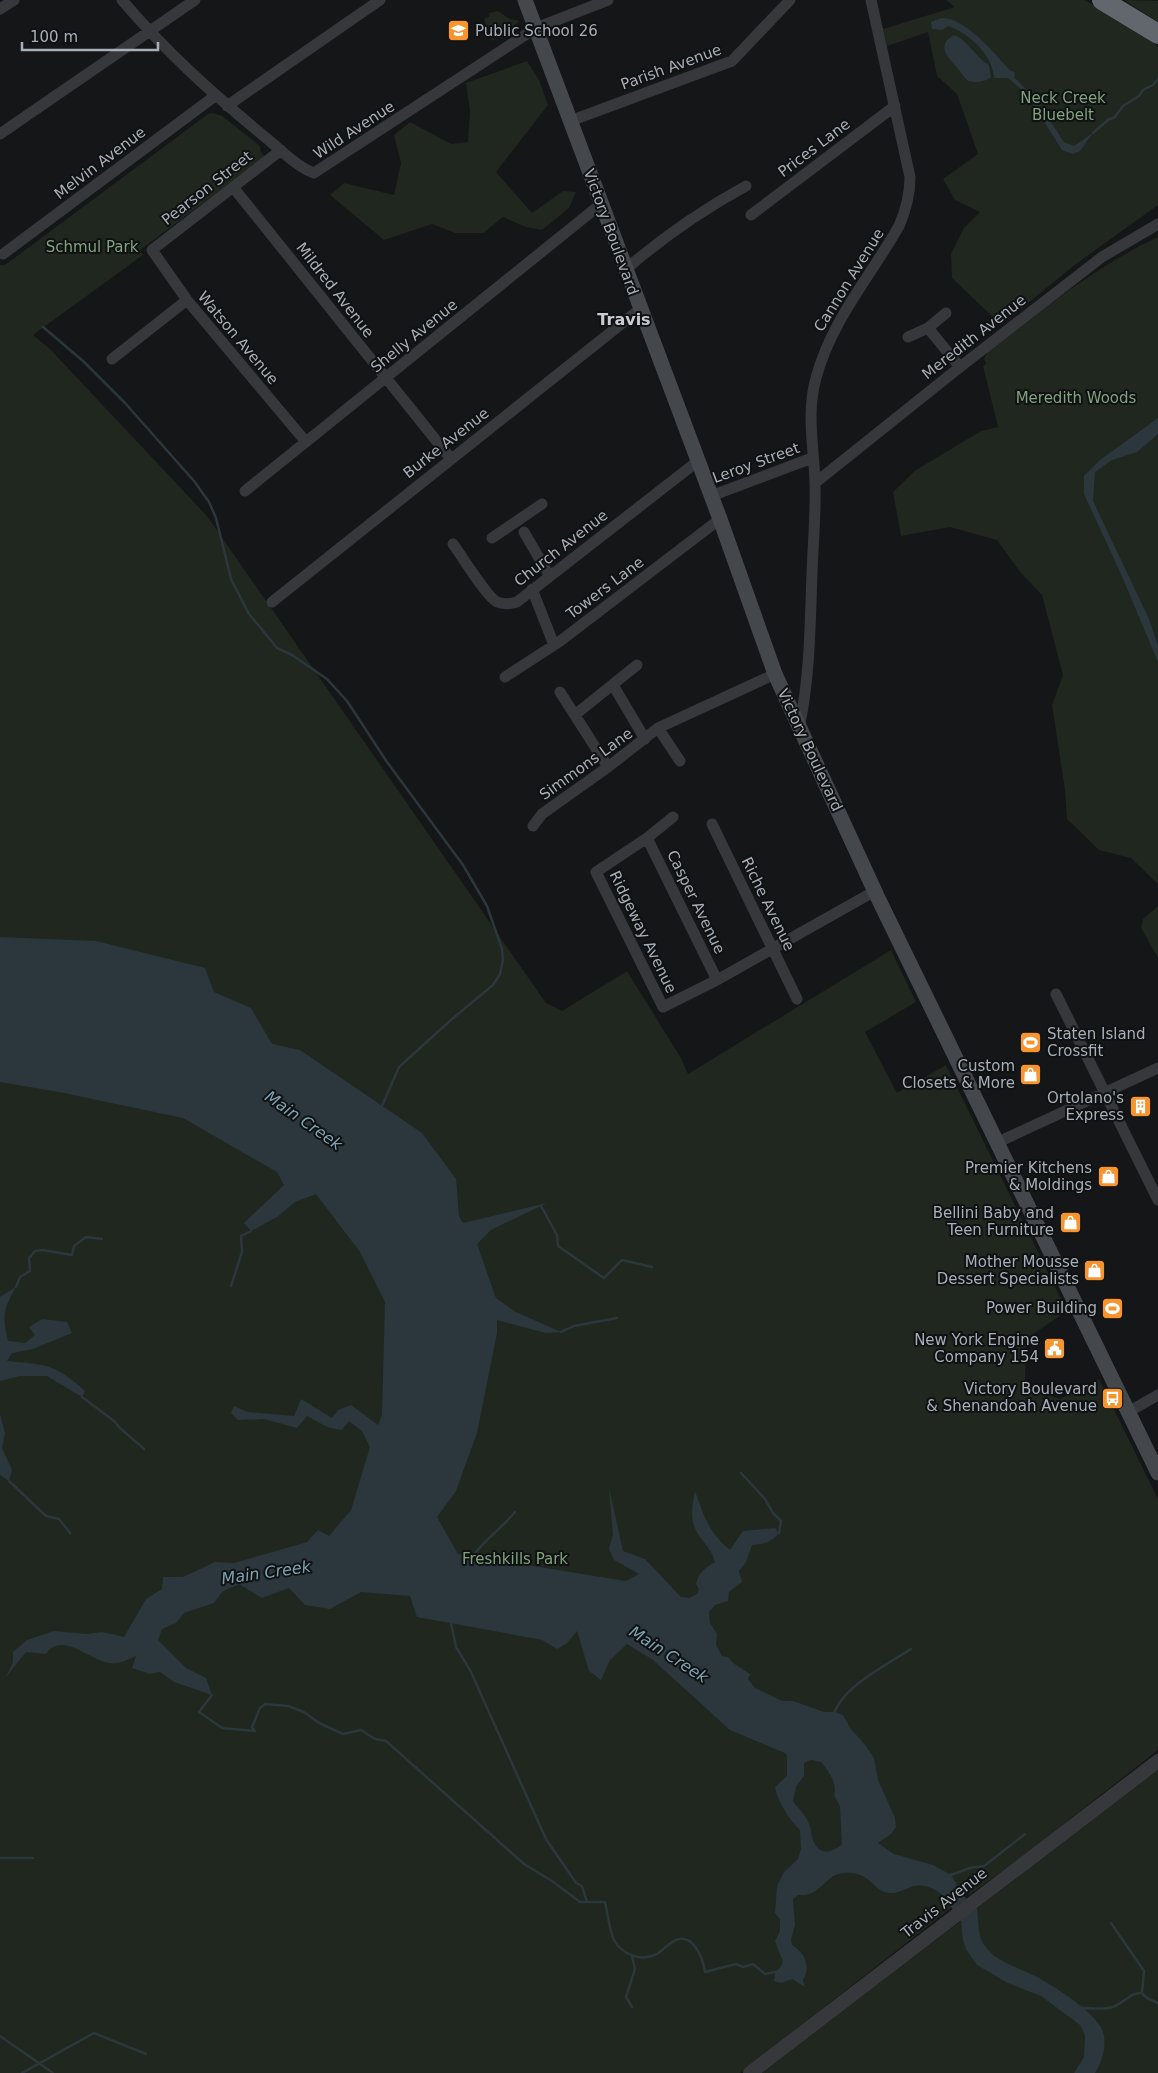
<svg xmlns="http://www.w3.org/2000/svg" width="1158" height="2073" viewBox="0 0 1158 2073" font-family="'DejaVu Sans',sans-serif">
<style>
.green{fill:#1f271f}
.water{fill:#2b373c;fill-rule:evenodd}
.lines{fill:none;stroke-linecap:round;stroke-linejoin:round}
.stream{stroke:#2b373c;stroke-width:2.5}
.minor{stroke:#36383c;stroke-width:11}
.tertiary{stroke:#36383c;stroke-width:14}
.secondary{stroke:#44474c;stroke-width:15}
.motorway{stroke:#62676e;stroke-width:20}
.labels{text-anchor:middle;stroke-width:4;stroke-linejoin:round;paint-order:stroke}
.poi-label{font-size:15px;fill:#a7afb8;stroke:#101112;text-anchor:end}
.street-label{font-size:15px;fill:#a7afb8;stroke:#101112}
.park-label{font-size:15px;fill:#81a37d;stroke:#101112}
.neighbourhood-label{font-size:16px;font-weight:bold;fill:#c8cdd4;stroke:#101112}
.water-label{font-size:16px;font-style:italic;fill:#7da3b4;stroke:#101112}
</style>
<rect width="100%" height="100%" fill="#151617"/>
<path class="green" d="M946,0H1085L1158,46V205L1076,264L1002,324L997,321L952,278L951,254L964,228L980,212L955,200L943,179L978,154L957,94L937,76L928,32L887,46L883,29L955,7Z
M1124,0L1158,1V22Z
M498,11L510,19L520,21L492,41L484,19L490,16L489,13Z
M527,61L539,80L548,105L496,172L532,213L563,191L576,192L569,208L542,230L526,227L503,217L483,233H455L432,224L384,240L330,195L344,183L394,195L401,163L394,135L410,122L451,144L468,142L470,111L466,83Z
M213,113L222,116L260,146L261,152L265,157L140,250L143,255L33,335L50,349L207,516L546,1003L562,1011L627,971L681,1058L688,1074L891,950L916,1002L865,1032L897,1093L946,1065L1067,1311L1026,1339L1025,1387L1060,1399L1099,1379L1158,1499V1750L1018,1860L969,1895L967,1892L950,1906L951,1908L740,2073H0V265H5L208,114Z
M1158,237V884L1131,858L1099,850L1067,819L1065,790L1052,705L1063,675L1042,595L1021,573L997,540L950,527L901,536L893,492L916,470L981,431L998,427L983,366L986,364L984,359L989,349C1044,310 1097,265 1158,237Z
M1158,906V958L1141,928L1143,919Z
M1158,1767V2073H758L961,1921Z"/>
<path class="water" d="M941,18C966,17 994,54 1011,71L1015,72L1014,77L1037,101L1064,142L1074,146L1093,133L1080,151L1073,154L1062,150L1028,96L1012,81L1008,78H994C993,55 969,33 948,26L942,30L932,29L931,22Z
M954,35C967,39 975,57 989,65L991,77C985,82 976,83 968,81C964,77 961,73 958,69C950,59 934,46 954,35Z
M1158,418V434L1137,452L1112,460L1095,472L1093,501L1149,619L1158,646V662L1121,574L1084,494V476L1100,460Z
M0,937L96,941L205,968L214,992L251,1008L272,1044L300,1050L422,1133L456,1179L459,1216L463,1223L547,1203L491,1230L477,1244L496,1298L516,1312L561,1332L546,1333L497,1320V1333L477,1433L456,1491L437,1517L458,1554L626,1581L639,1574L614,1560L609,1549L613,1535L609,1488L623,1551L645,1559L681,1597L689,1598L697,1594L699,1589L696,1584C699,1572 705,1568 715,1562C713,1553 708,1548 703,1541C689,1524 691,1512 695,1491C704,1516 709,1533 730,1550L743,1531L775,1528L779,1533C771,1543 763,1544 752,1545L746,1562L739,1571L742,1582L729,1592L728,1601L715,1605L709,1612L710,1623L717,1634L716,1645L722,1656L728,1657L733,1663L750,1674L748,1679L755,1688L782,1701H793L824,1712H834L843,1715L851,1729L866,1746L874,1758L878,1780L895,1818L896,1827L891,1834L878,1843L894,1854L933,1865L951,1875L963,1895L977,1909C979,1920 977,1933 983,1943C995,1963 1017,1966 1037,1977C1055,1987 1089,2008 1100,2026C1109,2039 1103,2061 1095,2073H1074L1084,2057L1085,2035L1080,2025L1041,1996L1008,1983L977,1965L966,1949L963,1940L961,1921L950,1906L951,1904C943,1894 930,1883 915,1886C906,1888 898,1894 889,1893C873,1892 871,1871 844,1873C824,1874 822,1897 798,1895L793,1899L795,1925L791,1940L792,1945C805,1953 811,1966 803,1980L805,1987L792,1979L781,1983L774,1981L775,1972L780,1968L783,1962L775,1941L780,1931V1919L775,1913L777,1886L784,1872L798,1859L801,1849L800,1830C790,1821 777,1800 775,1787L787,1776V1756L785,1753L730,1730L653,1660L627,1644L610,1660L601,1680L589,1671L577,1631L567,1643L557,1649L542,1640L417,1617L410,1596L361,1592L330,1609L305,1605L289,1588L262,1598L239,1584L223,1591L214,1603L184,1613L176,1623L162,1629L158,1640L186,1668L206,1678L212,1695L174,1682L160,1672L150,1674L132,1668L136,1656C127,1660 120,1664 110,1663C90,1661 62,1630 46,1654L26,1652L6,1677L13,1662V1652L27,1640L54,1631L86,1634L102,1632L124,1637L146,1599L162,1589L163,1577H183L215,1562L234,1563L307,1542L318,1530L329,1536L351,1510L370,1447L362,1431L349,1421L342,1430C324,1428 322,1423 307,1416L297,1428L264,1419L238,1420L231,1413L234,1406L248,1412L294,1416L301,1399L332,1418L338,1410L351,1405L378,1425L382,1415L385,1302L360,1252L316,1194L295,1202L277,1217L251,1231L244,1223L284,1185L277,1172L183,1118L59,1092L0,1082ZM811,1760L821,1762C828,1770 838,1784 834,1795L840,1806L842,1844C834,1852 821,1856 815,1844C811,1839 812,1830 809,1824C806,1815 799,1809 793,1801L796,1787L804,1776V1763Z
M16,1287C3,1310 2,1315 8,1341L25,1343L35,1335L29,1327L42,1319L67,1322L72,1333L33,1349L12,1353L7,1361C46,1365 54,1363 85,1391L82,1397L47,1376H20L0,1381V1297Z
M0,1414L5,1433L2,1448L12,1470L9,1481L0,1475Z"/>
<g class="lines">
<path class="stream" d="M1093,133L1109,119L1114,118L1123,106L1139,96L1143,90L1153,85L1158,79
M43,327L83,361L125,403L194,481L209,502L216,518L231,579L249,614L277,648L292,655L327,679L347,701L387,762L463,865L487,906L502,949L503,960L500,974L493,985L452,1019L399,1067L382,1106
M541,1206L557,1235L558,1246L604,1278L622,1260L652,1267
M231,1286L242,1252L241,1236L251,1231
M16,1287L20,1277L30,1271L29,1258L35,1251L43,1250L72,1255L74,1246L86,1237L102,1239
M561,1332L574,1326L617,1318
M82,1397L114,1421L120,1428L144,1449
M741,1473L765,1499L773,1513L781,1521L779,1533
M9,1481L46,1516L59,1519L70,1533
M473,1556C485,1539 501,1529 515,1512
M451,1623L456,1647L470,1670L546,1839L576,1883L582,1886L587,1902
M212,1695L199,1712L222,1728L255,1731L252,1727L260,1708L265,1704L288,1706L304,1712L319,1723L343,1734L361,1730L375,1739L386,1741L524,1864L552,1881L580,1902H605C608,1914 609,1930 614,1940C622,1955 642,1962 657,1954C663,1950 669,1943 676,1940C694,1933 703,1959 705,1972L736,1964L743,1967L753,1964L765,1974L775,1972
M834,1714C842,1687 888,1664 911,1649
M0,1858H33
M948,1876L970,1868L984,1866L1025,1834
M1111,1923L1144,1971L1142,1993
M632,1956L635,1969L626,1997L632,2007
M1080,2008C1091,2008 1103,2010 1113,2007C1124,2003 1131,1992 1142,1993L1147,1998L1158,2003
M0,2036L53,2073
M22,2073L94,2033L146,2054"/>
<path class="minor" d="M122,0C166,52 213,94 265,137C280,149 297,167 314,173L536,28L608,0
M0,9L14,0
M227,106L380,0
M570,121L732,61L790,0
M0,134L195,0
M281,150L152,250L187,300L306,442
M233,187L451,459
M751,215L895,106
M3,254L215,96
M625,270C663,237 702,210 746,186
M928,328L960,367
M908,337L928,328L946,313
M112,359L187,300
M815,483L960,367L1102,257L1158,224
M245,491L601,204
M711,496L812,458
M524,532L549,575
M492,538L542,504
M453,544C462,556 486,596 497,602C504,605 510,604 517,602L698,461
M532,589L554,645
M272,602L640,309
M505,677L559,642L720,519
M613,685L645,739
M560,692L608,767
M576,714L637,665
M658,728L680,761
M799,728C810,678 810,625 812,574C813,544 816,513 815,483C814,447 806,414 816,378C831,321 870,277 899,226C906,210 910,194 910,177L871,0
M673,817L647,838L596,872L663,1007L717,980L875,891
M712,824L797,999
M533,826L542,814L608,767L658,728L775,674
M647,838L717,980
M1056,994L1158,1200
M996,1143L1158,1068
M1128,1412L1158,1395"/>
<path class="tertiary" d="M750,2073L1158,1761"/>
<path class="secondary" d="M525,0L720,519L775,674L877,896L1158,1473"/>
<path class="motorway" d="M1102,0L1158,34"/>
</g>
<defs>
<symbol id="school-square" viewBox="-11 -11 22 22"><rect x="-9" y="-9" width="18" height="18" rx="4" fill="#f7942d" stroke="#101112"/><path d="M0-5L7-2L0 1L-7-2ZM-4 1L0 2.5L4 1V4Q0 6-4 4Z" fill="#fff"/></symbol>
<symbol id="stadium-square" viewBox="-11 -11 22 22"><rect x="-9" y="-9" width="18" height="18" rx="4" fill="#f7942d" stroke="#101112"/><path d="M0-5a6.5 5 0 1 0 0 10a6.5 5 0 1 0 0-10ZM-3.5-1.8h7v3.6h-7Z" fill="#fff"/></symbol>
<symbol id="shop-square" viewBox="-11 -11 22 22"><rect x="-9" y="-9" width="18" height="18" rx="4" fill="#f7942d" stroke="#101112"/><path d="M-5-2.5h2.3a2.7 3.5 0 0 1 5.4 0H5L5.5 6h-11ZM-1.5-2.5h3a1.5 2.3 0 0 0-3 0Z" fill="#fff"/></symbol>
<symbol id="building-square" viewBox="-11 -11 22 22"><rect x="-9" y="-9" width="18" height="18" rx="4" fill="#f7942d" stroke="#101112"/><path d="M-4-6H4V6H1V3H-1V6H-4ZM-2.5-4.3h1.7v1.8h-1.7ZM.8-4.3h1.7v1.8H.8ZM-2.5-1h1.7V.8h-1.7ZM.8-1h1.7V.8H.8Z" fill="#fff"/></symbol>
<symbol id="civic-square" viewBox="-11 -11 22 22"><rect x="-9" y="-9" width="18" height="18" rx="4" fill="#f7942d" stroke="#101112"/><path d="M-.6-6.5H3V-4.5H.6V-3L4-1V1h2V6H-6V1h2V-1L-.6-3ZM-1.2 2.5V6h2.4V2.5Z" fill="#fff"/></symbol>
<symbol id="bus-square" viewBox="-11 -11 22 22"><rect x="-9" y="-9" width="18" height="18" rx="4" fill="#f7942d" stroke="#101112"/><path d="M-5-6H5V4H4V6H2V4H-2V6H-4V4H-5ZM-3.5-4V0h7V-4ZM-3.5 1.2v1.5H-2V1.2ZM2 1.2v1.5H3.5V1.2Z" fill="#fff"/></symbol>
</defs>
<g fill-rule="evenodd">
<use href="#school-square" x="446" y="18" width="25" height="25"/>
<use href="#stadium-square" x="1018" y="1030" width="25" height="25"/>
<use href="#shop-square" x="1018" y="1062" width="25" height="25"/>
<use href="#building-square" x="1128" y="1094" width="25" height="25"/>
<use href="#shop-square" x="1096" y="1164" width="25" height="25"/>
<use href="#shop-square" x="1058" y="1210" width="25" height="25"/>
<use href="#shop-square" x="1082" y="1258" width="25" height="25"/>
<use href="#stadium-square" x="1100" y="1296" width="25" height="25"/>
<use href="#civic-square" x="1042" y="1336" width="25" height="25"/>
<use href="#bus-square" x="1100" y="1386" width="25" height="25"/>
</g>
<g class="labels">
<g class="poi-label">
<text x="475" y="36" text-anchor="start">Public School 26</text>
<text x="1047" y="1039" text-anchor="start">Staten Island<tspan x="1047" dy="17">Crossfit</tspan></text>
<text x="1015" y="1071">Custom<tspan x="1015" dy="17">Closets &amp; More</tspan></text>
<text x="1124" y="1103">Ortolano's<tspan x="1124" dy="17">Express</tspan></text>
<text x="1092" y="1173">Premier Kitchens<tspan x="1092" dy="17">&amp; Moldings</tspan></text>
<text x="1054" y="1218">Bellini Baby and<tspan x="1054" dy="17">Teen Furniture</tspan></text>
<text x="1079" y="1267">Mother Mousse<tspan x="1079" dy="17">Dessert Specialists</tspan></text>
<text x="1097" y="1313">Power Building</text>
<text x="1039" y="1345">New York Engine<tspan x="1039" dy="17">Company 154</tspan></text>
<text x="1097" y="1394">Victory Boulevard<tspan x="1097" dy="17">&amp; Shenandoah Avenue</tspan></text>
</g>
<g class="street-label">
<text transform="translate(671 67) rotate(-20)" y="5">Parish Avenue</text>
<text transform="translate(354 130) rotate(-33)" y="5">Wild Avenue</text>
<text transform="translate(814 148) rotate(-37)" y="5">Prices Lane</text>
<text transform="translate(100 163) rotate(-37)" y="5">Melvin Avenue</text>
<text transform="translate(207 188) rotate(-38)" y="5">Pearson Street</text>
<text transform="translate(611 232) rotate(70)" y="5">Victory Boulevard</text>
<text transform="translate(849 280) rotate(-58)" y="5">Cannon Avenue</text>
<text transform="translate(335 290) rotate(52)" y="5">Mildred Avenue</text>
<text transform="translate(414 336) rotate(-39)" y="5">Shelly Avenue</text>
<text transform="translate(974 337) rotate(-38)" y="5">Meredith Avenue</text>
<text transform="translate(238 338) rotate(50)" y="5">Watson Avenue</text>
<text transform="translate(446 443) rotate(-38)" y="5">Burke Avenue</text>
<text transform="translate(756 463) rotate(-20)" y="5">Leroy Street</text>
<text transform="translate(561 548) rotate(-38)" y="5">Church Avenue</text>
<text transform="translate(605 588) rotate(-37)" y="5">Towers Lane</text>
<text transform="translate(810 750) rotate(65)" y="5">Victory Boulevard</text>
<text transform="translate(586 764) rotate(-36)" y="5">Simmons Lane</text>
<text transform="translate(696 902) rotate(64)" y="5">Casper Avenue</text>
<text transform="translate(768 904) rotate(64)" y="5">Riche Avenue</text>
<text transform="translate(643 932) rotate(64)" y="5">Ridgeway Avenue</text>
<text transform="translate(944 1903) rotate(-38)" y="5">Travis Avenue</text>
</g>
<g class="park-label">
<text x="1063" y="103">Neck Creek<tspan x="1063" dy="17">Bluebelt</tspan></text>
<text x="92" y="252">Schmul Park</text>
<text x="1076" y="403">Meredith Woods</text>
<text x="515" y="1564">Freshkills Park</text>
</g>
<g class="neighbourhood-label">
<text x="624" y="325">Travis</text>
</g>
<g class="water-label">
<text transform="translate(304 1120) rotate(35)" y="6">Main Creek</text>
<text transform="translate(266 1572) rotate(-8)" y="6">Main Creek</text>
<text transform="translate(669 1654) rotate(33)" y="6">Main Creek</text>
</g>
</g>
<path d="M22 42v8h136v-8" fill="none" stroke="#a7afb8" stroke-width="2.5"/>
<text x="30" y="42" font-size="15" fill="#a7afb8" stroke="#101112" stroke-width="4" paint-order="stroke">100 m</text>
</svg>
